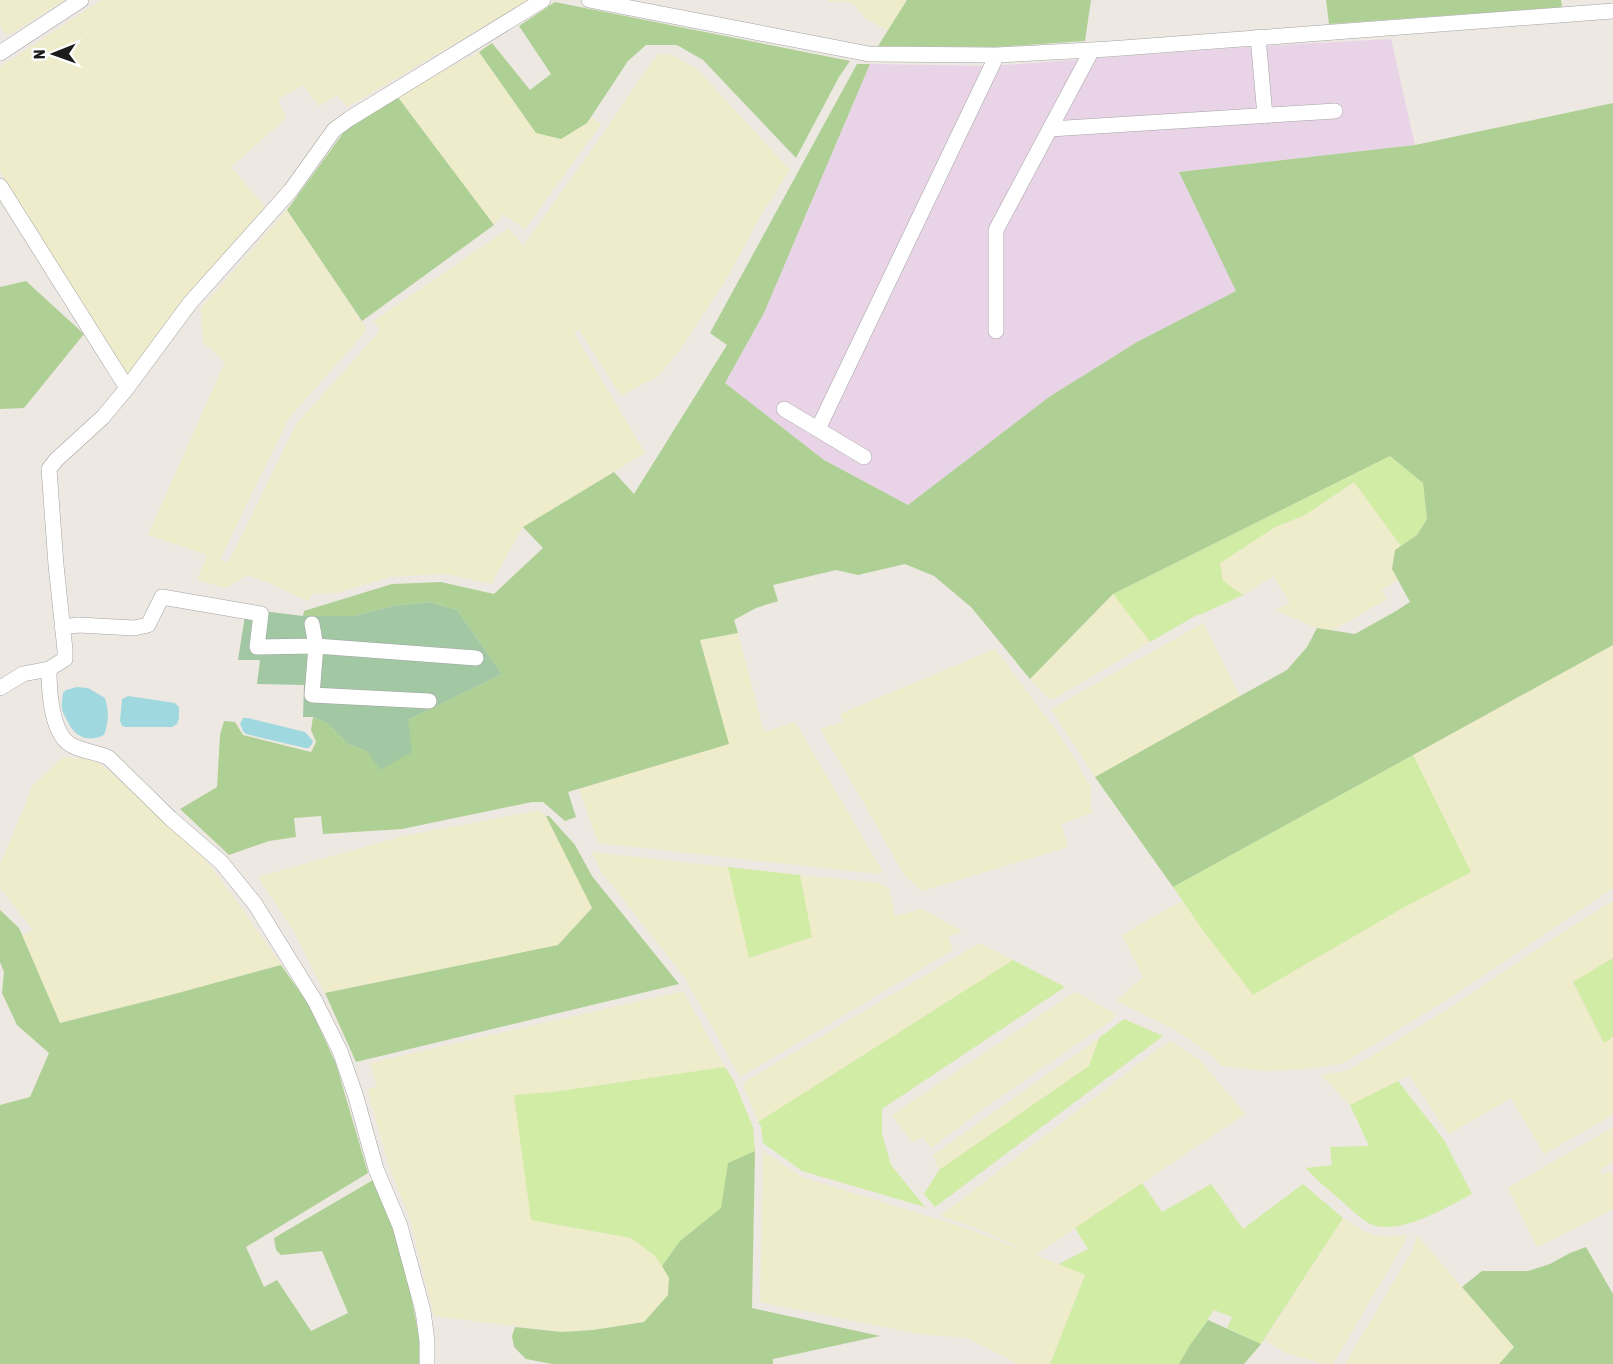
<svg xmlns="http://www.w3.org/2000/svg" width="1613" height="1364" viewBox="0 0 1613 1364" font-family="'Asap Condensed',sans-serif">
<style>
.industrial{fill:#e8d3e7}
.farmland{fill:#efeccb}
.grass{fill:#d1eca4}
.forest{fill:#aed094}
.cemetery{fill:#a1c8a2}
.water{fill:#9fd9df}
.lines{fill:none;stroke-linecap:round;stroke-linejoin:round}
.minor-casing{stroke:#a3a3a3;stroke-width:16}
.minor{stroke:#fff;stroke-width:15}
</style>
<rect width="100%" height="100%" fill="#eee8e2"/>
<path class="industrial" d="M1391,39L1415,145L1179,172L1237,291L1137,342L1049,397L908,505L824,460L725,383L764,313L870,64L992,66L1259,46Z"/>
<path class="farmland" d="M0,0H65L7,36L0,25Z
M101,0H529L347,107L337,95L319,106L303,85L278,99L286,118L231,167L266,208L133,370L128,372L123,370L93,319L25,215L0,171V67Z
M827,0H907L888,30L866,19L853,3L840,1L830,2Z
M479,52L536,133L587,123L591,117L601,124L525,229L503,214L494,225L397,96Z
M658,54L672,55L697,69L790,170L761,215L727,278L679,351L658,376L621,396L579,330L574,333L645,453L523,527L491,584L446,574L391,577L336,593L313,594L308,601L267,582L247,575L226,588L197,580L207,555L148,535L225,362L203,342L201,308L287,210L367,330L289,418L220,559L228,563L297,423L380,331L374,321L509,228L523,246L607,128L642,76Z
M1355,482L1401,546L1395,550L1392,569L1398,580L1382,590L1387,599L1333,630L1317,628L1275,610L1290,603L1273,576L1243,595L1223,581L1220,563L1275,527L1305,515Z
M1113,594L1150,642L1054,699H1049L1030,679Z
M1203,623L1240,696L1095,777L1051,709Z
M738,633L764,732L795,722L883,872L878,874L598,843L579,789L728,744L700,639Z
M1613,645V888L1459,992L1344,1063L1316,1068L1269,1071L1221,1066L1214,1057L1174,1029L1116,1001L1143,977L1122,935L1182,901L1253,995L1401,909L1471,872L1413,755Z
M995,649L1057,732L1073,756L1091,788L1090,798L1092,813L1061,824L1068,847L922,891L904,875L860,796L820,729L844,722L840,714Z
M63,757L86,759L98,763L112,773L204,858L241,907L281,965L167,996L59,1023L22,936L33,930L0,888V864L27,801L32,786Z
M535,811H541L546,816L592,907L559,945L325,993L295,933L258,877L403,836Z
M592,852L728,867L750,958L812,937L800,875L879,883L889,888L895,916L922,909L962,931L948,937L953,950L740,1077L685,978L600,870Z
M1613,901V958L1573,983L1604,1042L1613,1037V1115L1544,1154L1511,1098L1449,1134L1409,1075L1350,1105L1321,1075L1349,1070L1454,1005L1549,941Z
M978,944H982L1013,960L758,1122L743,1085L746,1081Z
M683,991L725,1067L553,1092L514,1096L557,1225L631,1238L654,1255L662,1266L669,1278L668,1295L644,1322L593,1330L562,1332L434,1316L410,1219L389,1166L370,1100L368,1089L377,1087L370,1063Z
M1075,992L1116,1014L1115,1018L984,1108L931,1148L923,1137L912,1142L892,1115Z
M1099,1038L1089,1066L939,1170L933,1155Z
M1171,1041L1200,1060L1245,1114L1035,1255L1085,1274L1050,1364H1018L967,1338L920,1334L884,1327L760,1302L763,1151L802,1177L969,1229L1025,1251L1006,1241L971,1226L940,1216L1158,1049Z
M1613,1127V1162L1600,1170L1602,1175L1610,1170L1613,1175V1209L1537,1247L1508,1188Z
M1343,1218L1365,1232L1379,1236H1396L1407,1234L1403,1245L1333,1364H1324L1286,1353L1265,1340Z
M1417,1235L1514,1347L1499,1364H1345L1413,1249Z"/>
<path class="grass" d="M1390,456L1423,483L1427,519L1417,535L1401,546L1354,482L1305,515L1275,527L1220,563L1223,581L1243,595L1202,614L1197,615L1150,642L1113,594Z
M1413,755L1471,872L1401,909L1253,995L1205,933L1173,887Z
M728,867L800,875L812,937L749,958Z
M1613,958V1037L1604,1043L1573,982Z
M1013,960L1065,987L882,1109V1134L891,1165L925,1207L802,1171L763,1143L761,1126L758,1122Z
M1124,1019L1163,1036L935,1207L924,1194L939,1170L1089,1066L1099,1038Z
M725,1067L734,1081L753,1127L755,1151L728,1163L722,1208L681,1240L662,1266L654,1255L631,1238L531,1220L514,1095L553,1092Z
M1398,1081L1444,1140L1472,1194C1447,1207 1401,1235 1373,1225C1362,1221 1352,1210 1343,1202C1330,1191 1317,1181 1306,1168L1332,1165L1330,1147L1369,1146L1350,1105Z
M1142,1183L1162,1212L1211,1184L1243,1229L1303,1184L1343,1218L1261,1344L1227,1328L1232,1317L1214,1310L1179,1364H1050L1085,1275L1059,1264L1088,1249L1075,1228Z"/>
<path class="forest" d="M907,0H1091L1085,41L996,47L878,46Z
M1326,0H1561L1562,7L1329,24Z
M555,2L850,61L839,77L796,158L703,60L677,45H646L628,61L587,123L561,139L536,133L479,52L492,43L530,90L551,74L519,26Z
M857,64H870L764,313L725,383L824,460L908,505L1049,397L1137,342L1236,291L1179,172L1415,145L1613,103V645L1173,887L1095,777L1287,670L1307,647L1317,628L1355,634L1396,611L1410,602L1392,569L1395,550L1417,535L1427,519L1423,483L1390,456L1113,594L1030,679L971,607L934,576L905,564L858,575L836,570L773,585L778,601L756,608L734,620L738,633L700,640L729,744L568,792L576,817L565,821L543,802H532L402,829L323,834L321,816L294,818L296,837L269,841L229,855L180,809L217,787L220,735L224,721L235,722L243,735L311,752L316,742L311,730L313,717L328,724L348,744L367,751L408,720L502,674L457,610L429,602L393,606L354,616H303L304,611L392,584L441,582L494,594L543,548L523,527L614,472L634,494L727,345L710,333Z
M397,96L494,225L362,321L287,210L352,121Z
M26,281L84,334L24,408L0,409V287Z
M546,816H549L575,845L592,876L679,984L356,1062L325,993L558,945L592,908Z
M0,910L19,928L60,1023L167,996L281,965L309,1005L336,1064L368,1173L246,1247L264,1287L277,1280L311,1331L348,1313L322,1251L281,1255L276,1250L274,1238L373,1180L394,1227L408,1280L420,1342V1364H0V1105L30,1097L49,1053L17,1025L2,993L4,972L0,962Z
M755,1151L752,1308L880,1336L773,1359V1364H552L526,1359L514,1347L512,1336L515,1327L562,1332L593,1330L644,1322L668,1295L669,1278L662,1266L680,1241L721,1208L728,1163Z
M1586,1247L1613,1294V1364H1499L1514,1347L1462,1287L1482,1271H1528L1550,1264L1570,1253Z
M1208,1320L1261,1344L1244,1364H1179L1190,1345Z"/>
<path class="cemetery" d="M429,602L457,610L502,674L408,720L412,752L380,770L367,751L348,744L328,724L313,717H303L304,685L257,684L260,660H238L246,609L303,616H354L393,606Z"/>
<path class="water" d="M77,687L88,688L105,698C109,712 109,721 104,735C88,743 75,737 68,722C66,718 62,712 62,708C61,703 63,697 63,693L66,690Z
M128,696L175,703L179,707V718L177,724L172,727H125L122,726L120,721L122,699Z
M243,718H248L305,732L313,741L312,744L309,748H305L246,734L243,731L240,724Z"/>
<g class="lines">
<defs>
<path id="minor" d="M589,0L869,54L997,55L1109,49L1613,11
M1258,37L1265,116
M0,53L81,0
M1050,129L1335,111
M0,186L127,388
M996,331V230L1092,50
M784,409L864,457
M818,429L997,55
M312,624L316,646L312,695L429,701
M62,627L79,625L134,628L148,625L162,597L261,614L257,647L316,646L476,658
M0,688L23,674L49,669
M427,1364V1341L423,1311L400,1226L376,1169L356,1097L340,1051L315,1001L255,904L221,862L170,818L109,758C98,752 85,752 73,746C51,736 49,690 49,669L65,659V650L56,565L49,469L56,460L103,417L127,388L190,303L291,190L334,130L349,119L543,0"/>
</defs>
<use href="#minor" class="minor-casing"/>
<use href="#minor" class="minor"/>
</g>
<g transform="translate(54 54) rotate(269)" stroke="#ffffff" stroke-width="4.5" paint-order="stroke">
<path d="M0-4.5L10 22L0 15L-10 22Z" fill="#1c1c1c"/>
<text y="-9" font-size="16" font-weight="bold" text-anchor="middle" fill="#1c1c1c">N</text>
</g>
</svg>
